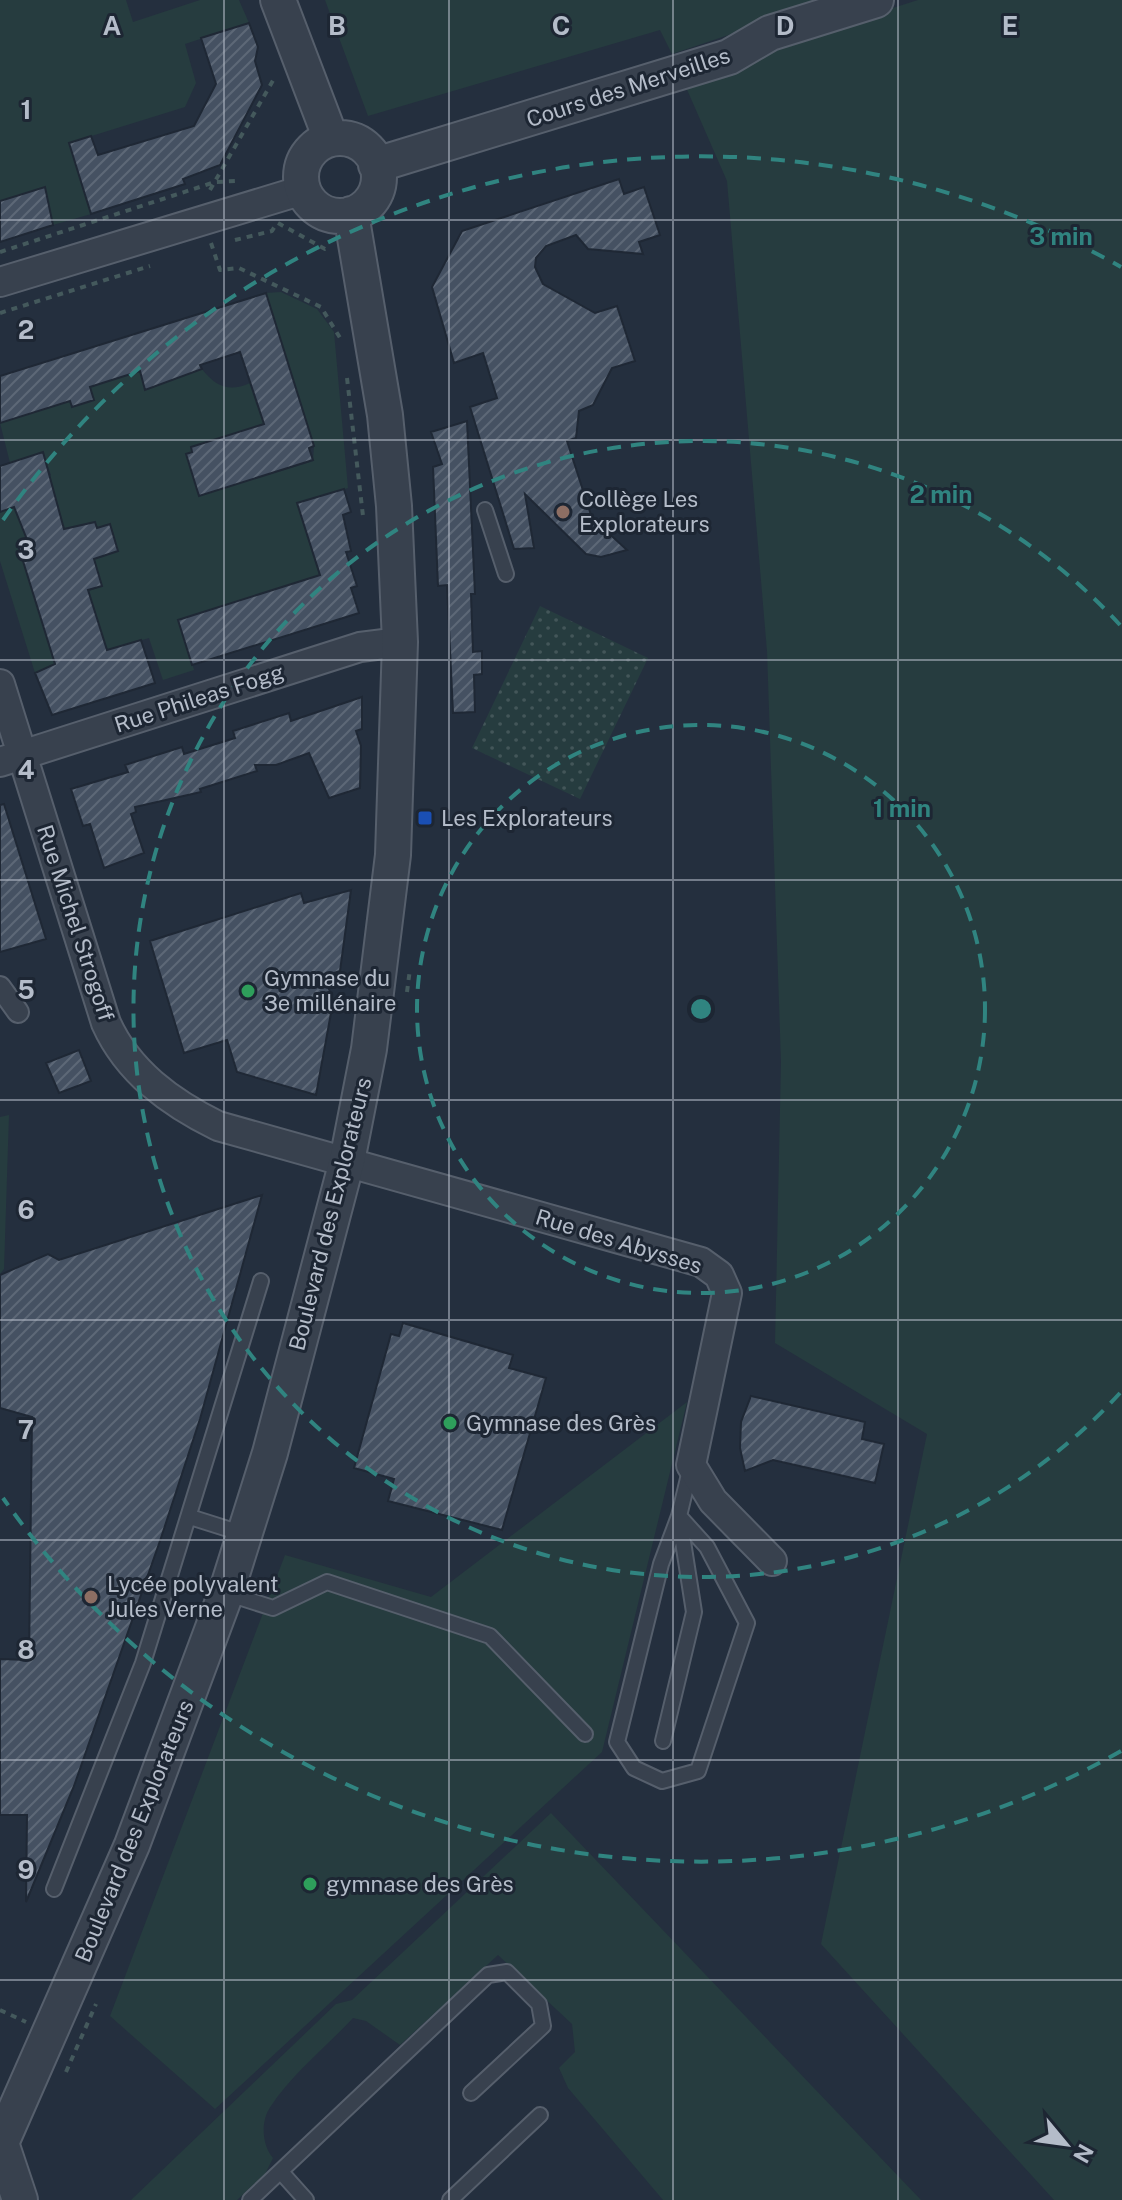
<svg xmlns="http://www.w3.org/2000/svg" width="1122" height="2200" viewBox="0 0 1122 2200" font-family="'Public Sans',sans-serif">
<style>
.grass{fill:#263c3f}
.park{fill:url(#park-dots)}
.building{fill:url(#building-hatch);stroke:#1f2835;stroke-width:2}
.lines{fill:none;stroke-linecap:round;stroke-linejoin:round}
.service-casing{stroke:#565f6c;stroke-width:18}
.pedestrian-casing{stroke:#565f6c;stroke-width:24}
.minor-casing{stroke:#565f6c;stroke-width:32}
.tertiary-casing{stroke:#565f6c;stroke-width:38}
.path{stroke:#44595c;stroke-width:4;stroke-dasharray:6 6;stroke-linecap:butt}
.service{stroke:#38414e;stroke-width:14}
.pedestrian{stroke:#38414e;stroke-width:20}
.minor{stroke:#38414e;stroke-width:28}
.tertiary{stroke:#38414e;stroke-width:34}
.grid{fill:none;stroke:#b4bcc9;stroke-width:2;stroke-opacity:0.55}
.ring{fill:none;stroke:#308480;stroke-width:4;stroke-dasharray:14 10}
.education-dot{fill:#8d6e63;stroke:#1d2633;stroke-width:3}
.transit-dot{fill:#1a4fb4;stroke:#1d2633;stroke-width:3}
.leisure-dot{fill:#2e9e5b;stroke:#1d2633;stroke-width:3}
.labels{text-anchor:middle;stroke-width:6;stroke-linejoin:round;paint-order:stroke}
.street-label{font-size:22px;fill:#b4bcc9;stroke:#1d2633}
.poi-label{font-size:22px;fill:#b4bcc9;stroke:#1d2633;text-anchor:start}
.grid-label{font-size:26px;text-anchor:middle;font-weight:bold;fill:#b4bcc9;stroke:#1d2633;stroke-width:6;stroke-linejoin:round;paint-order:stroke}
.centre{fill:#308480;stroke:#1d2633;stroke-width:4}
.ring-label{font-size:24px;text-anchor:middle;font-weight:bold;fill:#308480;stroke:#1d2633;stroke-width:6;stroke-linejoin:round;paint-order:stroke}
</style>
<defs>
<pattern id="park-dots" width="8" height="8" patternUnits="userSpaceOnUse" patternTransform="scale(2)"><rect width="8" height="8" fill="#263c3f"/><path d="M2 2h.1M6 6h.1" fill="none" stroke="#435659" stroke-width="1.8" stroke-linecap="round"/></pattern>
<pattern id="building-hatch" width="6" height="6" patternUnits="userSpaceOnUse" patternTransform="scale(2)"><rect width="6" height="6" fill="#455162"/><path d="M-1 1l2-2M0 6l6-6M5 7l2-2" fill="none" stroke="#5d6877"/></pattern>
</defs>
<rect width="100%" height="100%" fill="#242f3e"/>
<path class="grass" d="M0,0H126L133,22L200,0H239L249,23L185,44L196,83L185,107L69,143L91,214L53,225L45,187L0,201Z
M325,0H832L672,54L660,30L368,116Z
M918,0H1122V2200H1054L821,1944L927,1434L775,1343L781,1062L767,651L727,181L685,85L786,42Z
M281,292L317,309L334,332L348,488L297,504L319,575L179,620L194,670L163,680L149,638L104,651L77,628L98,621L89,591L102,586L94,559L118,551L110,525L97,528L95,523L56,664L35,673L0,561V512L53,495L47,477L51,475L43,453L10,463L0,423L69,398L72,407L90,387L106,381L95,346L129,336L146,390L202,369C215,386 229,393 250,383L264,424L191,447L199,496L313,461L314,446L266,293Z
M9,1115L4,1269L0,1274V1117Z
M687,1402L602,1752L215,2109L110,2016L285,1555L431,1597Z
M551,1813L921,2200H663L568,2088L559,2068L575,2052L572,2024L498,1955L400,2045L366,2021L353,2018C327,2046 292,2074 271,2106C260,2121 262,2145 273,2158L265,2174L237,2200H131L336,2004L352,2000Z"/>
<path class="park" d="M540,606L648,658L580,799L472,748Z"/>
<path class="building" d="M249,23L258,47L255,61L262,85L220,165L183,179L185,184L91,214L69,143L91,136L98,155L194,126L216,84L201,38Z
M619,179L624,194L644,187L660,235L639,242L643,254L588,249L576,235L546,246L536,258L535,267L543,284L595,313L617,306L635,361L612,368L593,405L579,411L576,438L567,441L592,518L627,550L601,557L586,554L525,494L534,548L514,549L470,407L497,398L483,353L454,363L432,287L462,231Z
M45,187L53,225L0,242V201Z
M266,293L314,446L309,448L313,460L199,496L186,454L192,452L191,447L264,424L240,352L200,365L202,369L145,390L140,371L90,387L94,400L72,407L70,401L0,423V376Z
M467,421L475,594H471L473,652L482,651V674L474,675L475,712L453,713L447,585L438,586L433,467L442,464L431,432Z
M43,452L64,529L95,522L97,528L110,524L118,551L94,559L102,586L88,590L107,650L141,640L155,683L52,715L35,673L55,664L18,545L28,542L14,507L0,512V466Z
M344,489L351,512L343,515L351,551L346,552L357,586L351,588L359,613L192,665L178,620L320,575L297,503Z
M362,697V729L356,731L361,746L360,788L329,798L309,753L276,765H255L257,771L200,789L201,792L135,807L136,812L131,814L144,853L104,868L90,824L83,826L71,789L128,772L125,765L182,747L184,754L235,738L233,731L289,713L291,721Z
M4,804L46,939L0,952V805Z
M351,890L340,971L325,976L333,1002L316,1095L237,1072L227,1040L184,1053L150,941L301,893L304,903Z
M79,1050L91,1081L59,1093L46,1063Z
M262,1195L200,1419L161,1538L74,1786L26,1902L27,1815H0V1659L29,1660L32,1417L0,1408V1275L48,1254L59,1260Z
M403,1323L513,1355L509,1368L546,1378L502,1530L388,1501L394,1479L354,1468L391,1334L399,1336Z
M751,1396L865,1422L862,1439L884,1444L875,1483L773,1460L745,1471L740,1448L741,1422Z"/>
<g class="lines">
<defs>
<path id="service" d="M485,510L506,574
M679,1516L707,1547L747,1623L698,1771L662,1781L634,1768L617,1742L661,1564Z
M190,1517L244,1534
M226,1593L273,1608L327,1582L490,1636L585,1734
M663,1741L694,1612L679,1516L691,1466
M54,1889L143,1663L261,1281
M281,2172L306,2200
M250,2200L488,1975L507,1972L539,2004L543,2026L471,2093
M450,2200L540,2115"/>
<path id="pedestrian" d="M0,987L18,1012"/>
<path id="minor" d="M0,282L303,190
M0,684L106,1023C128,1072 171,1103 218,1126L701,1262L719,1275L727,1293L691,1465L713,1501L772,1561
M0,762L360,647L400,642"/>
<path id="tertiary" d="M278,0L331,139
M301 177a39 39 0 1 1 78 0a39 39 0 1 1-78 0Z
M376,165L729,57L770,33L876,0
M0,2140L20,2200
M1,2143L132,1845L226,1593L270,1453L347,1161L369,1049L393,855L400,642L394,506L385,415L351,214"/>
</defs>
<use href="#service" class="service-casing"/>
<use href="#pedestrian" class="pedestrian-casing"/>
<use href="#minor" class="minor-casing"/>
<use href="#tertiary" class="tertiary-casing"/>
<path class="path" d="M210,190L275,77
M278,223L325,249L330,247
M235,240L272,231L275,226
M211,243L220,270L239,268L321,307L342,341
M0,252L215,182L237,181
M0,313L150,266
M347,378L363,516
M407,992L410,969
M0,2010L26,2022
M66,2072L96,2004"/>
<use href="#service" class="service"/>
<use href="#pedestrian" class="pedestrian"/>
<use href="#minor" class="minor"/>
<use href="#tertiary" class="tertiary"/>
</g>
<path class="grid" d="M224,0V2200M449,0V2200M673,0V2200M898,0V2200M0,220H1122M0,440H1122M0,660H1122M0,880H1122M0,1100H1122M0,1320H1122M0,1540H1122M0,1760H1122M0,1980H1122"/>
<g class="ring">
<circle cx="701" cy="1009" r="284"/>
<path d="M1120 1393A568 568 0 1 1 1120 625"/>
<path d="M1121 1751A852 852 0 0 1 3 1498M3 520A852 852 0 0 1 1121 267"/>
</g>
<g class="education-dot">
<circle cx="563" cy="512" r="8"/>
<circle cx="91" cy="1597" r="8"/>
</g>
<rect class="transit-dot" x="417" y="810" width="16" height="16" rx="4"/>
<g class="leisure-dot">
<circle cx="248" cy="991" r="8"/>
<circle cx="450" cy="1423" r="8"/>
<circle cx="310" cy="1884" r="8"/>
</g>
<g class="labels">
<g class="street-label">
<text transform="translate(628 87) rotate(-18)" y="8">Cours des Merveilles</text>
<text transform="translate(199 698) rotate(-18)" y="8">Rue Phileas Fogg</text>
<text transform="translate(76 923) rotate(72)" y="8">Rue Michel Strogoff</text>
<text transform="translate(330 1214) rotate(-76)" y="8">Boulevard des Explorateurs</text>
<text transform="translate(619 1241) rotate(17)" y="8">Rue des Abysses</text>
<text transform="translate(134 1831) rotate(-68)" y="8">Boulevard des Explorateurs</text>
</g>
<g class="poi-label">
<text x="579" y="507">Collège Les<tspan x="579" dy="25">Explorateurs</tspan></text>
<text x="441" y="826">Les Explorateurs</text>
<text x="264" y="986">Gymnase du<tspan x="264" dy="25">3e millénaire</tspan></text>
<text x="466" y="1431">Gymnase des Grès</text>
<text x="107" y="1592">Lycée polyvalent<tspan x="107" dy="25">Jules Verne</tspan></text>
<text x="326" y="1892">gymnase des Grès</text>
</g>
</g>
<g class="grid-label">
<text x="112" y="35">A</text>
<text x="337" y="35">B</text>
<text x="561" y="35">C</text>
<text x="785" y="35">D</text>
<text x="1010" y="35">E</text>
<text x="26" y="119">1</text>
<text x="26" y="339">2</text>
<text x="26" y="559">3</text>
<text x="26" y="779">4</text>
<text x="26" y="999">5</text>
<text x="26" y="1219">6</text>
<text x="26" y="1439">7</text>
<text x="26" y="1659">8</text>
<text x="26" y="1879">9</text>
</g>
<circle cx="701" cy="1009" r="12" class="centre"/>
<g class="ring-label">
<text x="1061" y="245">3 min</text>
<text x="941" y="503">2 min</text>
<text x="902" y="817">1 min</text>
</g>
<g transform="translate(1066 2144) rotate(119)" stroke="#1d2633" stroke-width="6" paint-order="stroke">
<path d="M0-6L14 30L0 20L-14 30Z" fill="#b4bcc9"/>
<text y="-12" font-size="22" font-weight="bold" text-anchor="middle" fill="#b4bcc9">N</text>
</g>
</svg>
